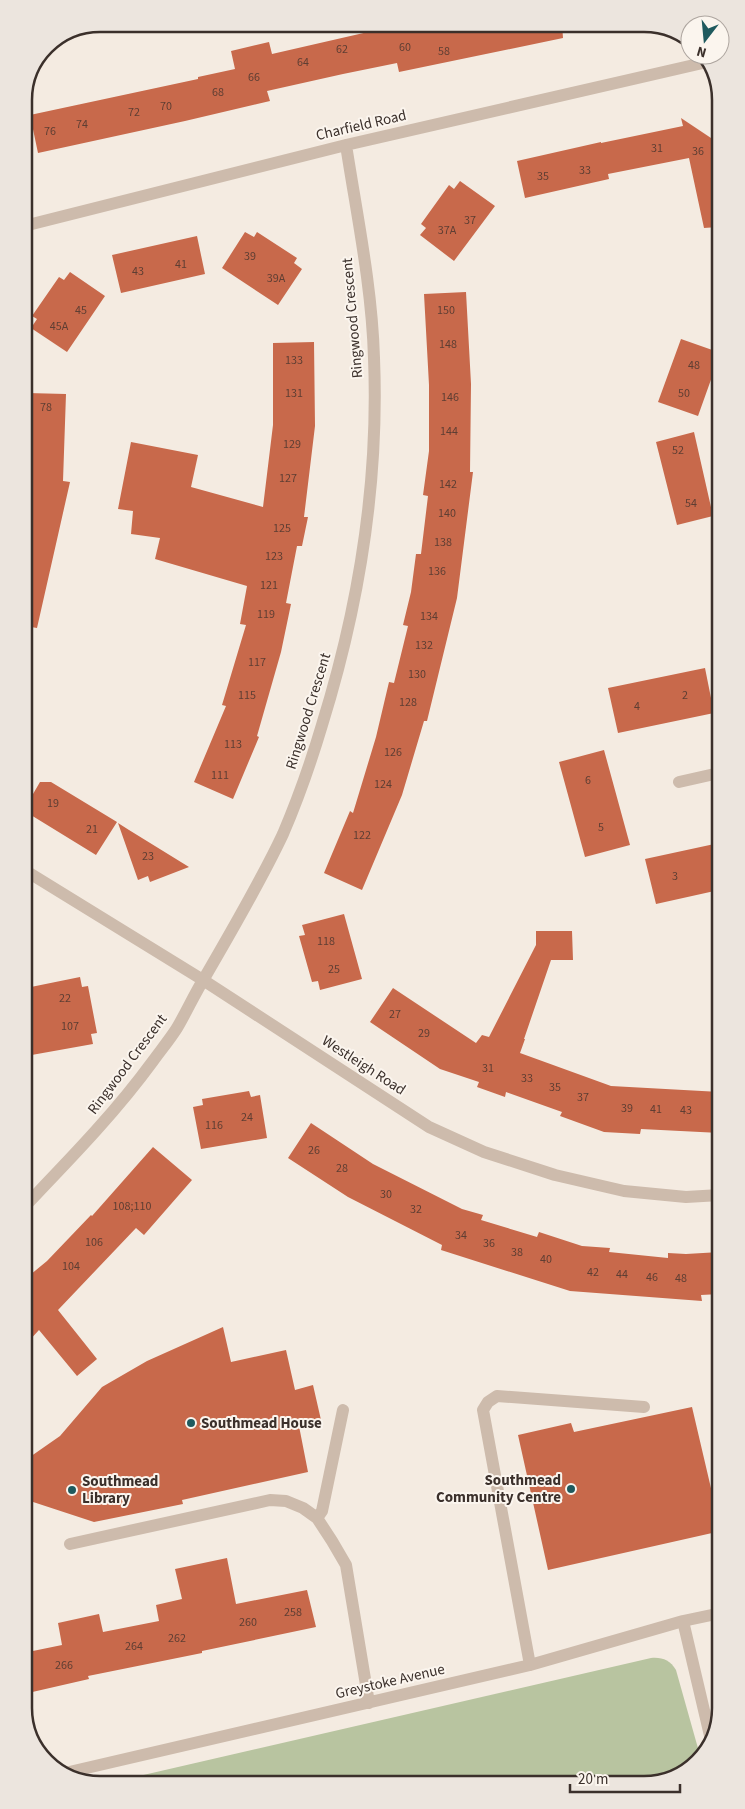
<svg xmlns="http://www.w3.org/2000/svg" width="745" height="1809" viewBox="0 0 745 1809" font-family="'Source Sans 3',sans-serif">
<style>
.green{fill:#b8c4a0}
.building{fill:#c8694b}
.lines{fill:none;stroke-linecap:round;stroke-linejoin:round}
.minor{stroke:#cdbbac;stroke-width:12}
.poi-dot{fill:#1f5a5e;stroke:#fbf5ee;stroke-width:2}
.labels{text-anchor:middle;stroke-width:4;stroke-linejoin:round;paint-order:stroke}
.number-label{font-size:12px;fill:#5e3e33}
.street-label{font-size:15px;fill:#3b302b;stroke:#fbf5ee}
.poi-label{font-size:15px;font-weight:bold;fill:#3b302b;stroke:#fbf5ee;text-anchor:start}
.rim{fill:none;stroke:#3b302b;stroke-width:2.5}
</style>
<rect width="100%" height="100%" fill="#f4ebe1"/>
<path class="green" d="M651,1658C662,1657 670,1660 676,1670L701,1759L669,1781L100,1785Z"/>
<path class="building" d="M441,24H562L563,38L399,72L397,63L343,74L267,91L270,101L185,121L38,153L30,115L198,79V77L235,69L231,51L269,42L272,54L394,26L395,33Z
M681,118L717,142L718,227L704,228L689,158L608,174L609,179L525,198L517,161L601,142V143L683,126Z
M460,181L495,206L454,261L420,235L426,228L421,224L449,185L454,189Z
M245,232L254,237L257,232L297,258L294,263L302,269L278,305L222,268Z
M197,236L205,274L121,293L112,255Z
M70,272L105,296L67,352L31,328L37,319L32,316L59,277L64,280Z
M466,292L471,384L470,472H473L457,598L427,721H424L402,795L362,890L324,873L350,811L353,813L376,737L389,682L394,683L408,626L403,625L411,592L416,554H421L428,496L423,495L429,451V385L424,294Z
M681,339L718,352V360L698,416L658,402Z
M314,342L315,426L304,517H308L302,546H297L286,603L291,604L281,652L257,736L259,737L233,799L194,782L226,706L222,705L246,625L240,624L247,586L155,559L160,538L131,534L133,511L118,509L131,442L198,455L191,487L263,507L273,425V343Z
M27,393L66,394L63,481L70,482L37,628L25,626V505Z
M694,432L713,516L677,525L656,442Z
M705,668L714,713L618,733L608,688Z
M604,750L630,845L585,857L559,762Z
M40,782H51L117,822L96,855L26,812V806Z
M118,823L129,830L189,867L150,882L148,876L138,880Z
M719,843V890L656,904L645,859Z
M344,914L362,979L320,990L318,981L312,982L299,936L305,935L302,925Z
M536,931H572L573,960H551L524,1039H525L520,1053L611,1086L720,1092V1133L641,1129L640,1134L604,1132L560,1116L562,1112L506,1092L505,1097L477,1087L479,1082L440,1069L370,1022L393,988L476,1043L482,1035L489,1037L536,945Z
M80,977L82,987L88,986L97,1033L91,1034L93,1044L26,1056V988Z
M249,1091L251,1097L260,1095L267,1138L201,1149L193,1107L203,1105L202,1099Z
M311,1123L373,1164L462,1209L483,1215L481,1220L537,1237L539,1232L582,1246L610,1248L609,1252L668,1258V1253L686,1254L720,1252V1294L701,1295L702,1301L570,1291L441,1250L442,1245L348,1197L288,1158Z
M153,1147L192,1180L144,1235L136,1228L58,1310L97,1359L77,1376L39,1330L27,1343V1270L30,1275L47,1261L91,1215L92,1216Z
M223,1327L231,1362L286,1350L295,1390L313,1385L321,1420L299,1426L308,1472L182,1500L183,1504L94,1522L27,1500V1459L60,1436L102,1387L147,1361Z
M692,1407L721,1531L548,1570L518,1435L571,1423L574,1432Z
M227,1558L236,1604L307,1590L316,1627L202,1651V1653L88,1676L89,1679L28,1693V1652L62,1645L58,1623L99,1614L103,1632L159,1621L156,1605L182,1599L175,1569Z"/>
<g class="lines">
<path class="minor" d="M24,226L346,145L707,62
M679,782L719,773
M26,871L203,980L429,1127L484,1152L555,1175L624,1191L686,1197L720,1195
M26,1205C71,1158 115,1113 153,1061C161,1050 170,1039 177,1028C187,1011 195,993 205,977C232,930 260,883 283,834C298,799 311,762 322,725C359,606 379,482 374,358C372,287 357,216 346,145
M317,1518L322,1511L343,1410
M70,1544L270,1500L286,1501L303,1508L317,1518L332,1541L346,1565L369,1703
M683,1621L711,1740
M530,1665L483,1410L488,1402L497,1396L644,1407
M65,1773L530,1665L683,1621L721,1613"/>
</g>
<g class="poi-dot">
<circle cx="191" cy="1423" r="5"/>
<circle cx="571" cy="1489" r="5"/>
<circle cx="72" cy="1490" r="5"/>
</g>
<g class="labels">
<g class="number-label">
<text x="405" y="51">60</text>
<text x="342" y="53">62</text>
<text x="444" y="55">58</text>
<text x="303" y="66">64</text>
<text x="254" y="81">66</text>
<text x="218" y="96">68</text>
<text x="166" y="110">70</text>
<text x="134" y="116">72</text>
<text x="82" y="128">74</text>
<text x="50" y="135">76</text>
<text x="657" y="152">31</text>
<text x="698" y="155">36</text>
<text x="585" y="174">33</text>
<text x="543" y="180">35</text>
<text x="470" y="224">37</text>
<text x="447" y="234">37A</text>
<text x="250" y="260">39</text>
<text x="181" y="268">41</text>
<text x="138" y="275">43</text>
<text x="276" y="282">39A</text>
<text x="81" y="314">45</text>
<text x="446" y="314">150</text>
<text x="59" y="330">45A</text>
<text x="448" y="348">148</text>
<text x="294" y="364">133</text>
<text x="694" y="369">48</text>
<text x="294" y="397">131</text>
<text x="684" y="397">50</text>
<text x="450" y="401">146</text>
<text x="46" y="411">78</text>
<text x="449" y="435">144</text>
<text x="292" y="448">129</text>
<text x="678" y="454">52</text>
<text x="288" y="482">127</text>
<text x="448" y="488">142</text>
<text x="691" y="507">54</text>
<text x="447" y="517">140</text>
<text x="282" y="532">125</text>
<text x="443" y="546">138</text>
<text x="274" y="560">123</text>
<text x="437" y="575">136</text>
<text x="269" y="589">121</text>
<text x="266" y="618">119</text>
<text x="429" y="620">134</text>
<text x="424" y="649">132</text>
<text x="257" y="666">117</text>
<text x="417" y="678">130</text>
<text x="247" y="699">115</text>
<text x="685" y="699">2</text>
<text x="408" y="706">128</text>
<text x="637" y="710">4</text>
<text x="233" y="748">113</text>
<text x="393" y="756">126</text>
<text x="220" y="779">111</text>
<text x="588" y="784">6</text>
<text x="383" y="788">124</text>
<text x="53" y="807">19</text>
<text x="601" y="831">5</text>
<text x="92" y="833">21</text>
<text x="362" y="839">122</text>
<text x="148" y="860">23</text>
<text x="675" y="880">3</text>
<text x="326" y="945">118</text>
<text x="334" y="973">25</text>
<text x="65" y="1002">22</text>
<text x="395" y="1018">27</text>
<text x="70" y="1030">107</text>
<text x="424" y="1037">29</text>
<text x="488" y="1072">31</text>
<text x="527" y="1082">33</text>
<text x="555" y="1091">35</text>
<text x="583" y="1101">37</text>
<text x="627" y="1112">39</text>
<text x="656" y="1113">41</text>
<text x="686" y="1114">43</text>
<text x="247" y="1121">24</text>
<text x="214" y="1129">116</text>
<text x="314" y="1154">26</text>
<text x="342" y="1172">28</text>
<text x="386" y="1198">30</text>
<text x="132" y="1210">108;110</text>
<text x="416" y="1213">32</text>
<text x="461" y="1239">34</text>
<text x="94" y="1246">106</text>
<text x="489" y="1247">36</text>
<text x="517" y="1256">38</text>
<text x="546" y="1263">40</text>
<text x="71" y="1270">104</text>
<text x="593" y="1276">42</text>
<text x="622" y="1278">44</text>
<text x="652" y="1281">46</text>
<text x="681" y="1282">48</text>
<text x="293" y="1616">258</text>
<text x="248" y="1626">260</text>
<text x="177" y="1642">262</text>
<text x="134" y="1650">264</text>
<text x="64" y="1669">266</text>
</g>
<g class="street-label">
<text transform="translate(361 125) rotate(-13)" y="5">Charfield Road</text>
<text transform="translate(352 318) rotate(-95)" y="5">Ringwood Crescent</text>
<text transform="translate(308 711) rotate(-73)" y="5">Ringwood Crescent</text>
<text transform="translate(127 1064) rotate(-53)" y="5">Ringwood Crescent</text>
<text transform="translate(364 1065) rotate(33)" y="5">Westleigh Road</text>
<text transform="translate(390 1681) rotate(-13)" y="5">Greystoke Avenue</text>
</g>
<g class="poi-label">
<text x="201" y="1428">Southmead House</text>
<text x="561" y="1485" text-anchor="end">Southmead<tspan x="561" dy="17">Community Centre</tspan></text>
<text x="82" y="1486">Southmead<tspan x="82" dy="17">Library</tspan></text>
</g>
</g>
<path d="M0 0H745V1809H0ZM100 32H644A68 68 0 0 1 712 100V1708A68 68 0 0 1 644 1776H100A68 68 0 0 1 32 1708V100A68 68 0 0 1 100 32Z" fill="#ece5de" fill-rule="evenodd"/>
<path class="rim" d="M100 32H644A68 68 0 0 1 712 100V1708A68 68 0 0 1 644 1776H100A68 68 0 0 1 32 1708V100A68 68 0 0 1 100 32Z"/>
<g transform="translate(705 40) rotate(196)"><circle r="24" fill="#fbf5ee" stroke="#aea6a0"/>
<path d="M0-4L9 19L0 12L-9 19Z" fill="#1f5a5e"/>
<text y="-8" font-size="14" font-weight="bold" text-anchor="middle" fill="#3b302b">N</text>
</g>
<path d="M570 1784v8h110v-8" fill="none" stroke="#3b302b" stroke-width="2.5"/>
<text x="578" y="1784" font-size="15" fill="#3b302b" stroke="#fbf5ee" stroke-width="4" paint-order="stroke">20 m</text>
</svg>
